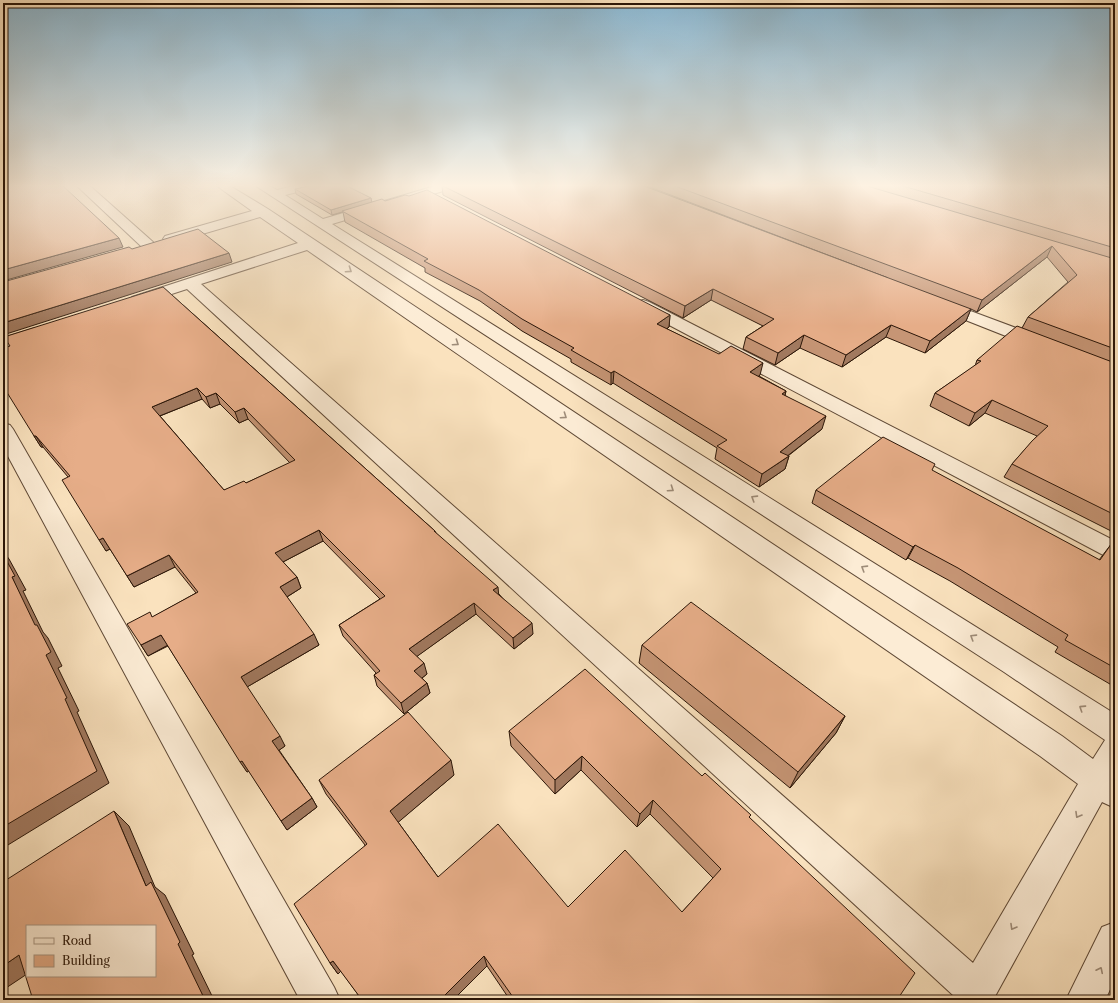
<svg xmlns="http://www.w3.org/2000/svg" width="1118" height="1003" viewBox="0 0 1118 1003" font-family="'Libre Caslon Text',serif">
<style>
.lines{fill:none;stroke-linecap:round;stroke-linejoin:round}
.minor-casing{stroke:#5f4936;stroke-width:2}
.minor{fill:#fcecd5;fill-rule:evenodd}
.wall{fill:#c69575;stroke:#2b1608;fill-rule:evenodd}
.shaded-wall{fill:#a1795f;stroke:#2b1608}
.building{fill:#e6ad88;stroke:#2b1608;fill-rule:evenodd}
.oneway{stroke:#9e8c79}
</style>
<rect width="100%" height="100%" fill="#fae2be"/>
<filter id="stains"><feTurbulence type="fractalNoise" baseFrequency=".005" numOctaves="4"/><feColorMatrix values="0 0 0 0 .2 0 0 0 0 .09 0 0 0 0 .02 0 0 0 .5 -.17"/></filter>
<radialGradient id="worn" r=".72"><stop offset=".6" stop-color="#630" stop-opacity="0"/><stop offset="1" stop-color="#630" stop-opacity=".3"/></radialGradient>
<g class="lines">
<defs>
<path id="minor" d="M77,186H90L153,242L155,245L153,248L148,249L143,248Z
M217,186H230L268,209L1062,736L1093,759L1105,740L1004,672L256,186H270L277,190L294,186H312L310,189L285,195L323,219L435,186H452L450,189L332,224L1115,714V808L1102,802L993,1000H953L955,997L187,289L144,303L138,305L132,303L130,300L132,297L298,243L260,217L175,242L170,243L165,242L163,239L165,236L252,211ZM307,250L1040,756L1078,784L973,963L201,284Z
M643,300L649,302L1115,541V560L1107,557L637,308L635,305L637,302Z
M941,300L1043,338L1045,342L1043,346L1037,347L1031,346L935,308L933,305L935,302Z
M35,328L41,329L43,333L41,337L3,348V338Z
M3,423L10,425L13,429L334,987L340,1000H300L3,447Z
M1115,922V979L1105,1000H1066L1102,927Z"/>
</defs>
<use href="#minor" class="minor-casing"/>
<use href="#minor" class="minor"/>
</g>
<path class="wall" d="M442,186H644L888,278L647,186H1115V533L1004,477L1012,464L1037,436L985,413L969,426L930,406L935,393L975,366L977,360L1022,328L1028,317L1068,282L1047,257L977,312L971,309L966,321L925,353L886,337L842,367L800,348L775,365L743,349L746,337L763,326L711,300L683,318L443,195Z
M295,189L371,198L372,203L385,201L670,315L669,327L667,329L760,375L759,376L786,391L785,395L822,429L788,456H789L785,469L759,487L715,459L717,448L613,383L611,385L571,362V359L522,331L480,301L425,272V268L345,222L343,212L332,215L296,194Z
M163,287L435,531L436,533L499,594L533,634L514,649L476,614L417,656L427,674L422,678L427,683L430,693L404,714L377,686L374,675L376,673L343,636L339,625L380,599L323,541L283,562L297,577L301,588L287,597L319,645L247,687L285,746L279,750L312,798L317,807L287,830L249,771L247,772L168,646L148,656L141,645L153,617L196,593L175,567L134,587L110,549L106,551L68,477L43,447H41L34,436L10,346ZM202,399L210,408L220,404L239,423L248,419L290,463L246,483L224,490L160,416Z
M932,471L1099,560L1112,543L1115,544V687L1055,652L1058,647L950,581L908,558L906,560L812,503L816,490Z
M642,645L845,716L836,733L790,788L639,663Z
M509,731L702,776L750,818L897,1000H510L487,966L453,1000H362L341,971L338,974L330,963L365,845L326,794L319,780L454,775L398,822L438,877L568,907L682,912L713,878L650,814L637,827L581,770L555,794L511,746Z"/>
<path class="shaded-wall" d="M371,198L372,203L332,215L331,210Z
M119,238L123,247L3,281V270Z
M1052,246L1047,257L977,312L982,300Z
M229,253L232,262L3,335V323Z
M713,289L711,300L683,318L685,306Z
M971,309L966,321L925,353L930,341Z
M670,315L669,327L656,336L657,324Z
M891,325L886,337L842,367L846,355Z
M804,335L800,348L775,365L778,353Z
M763,363L760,375L748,384L750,372Z
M614,371L613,383L611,385V373Z
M197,388L202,399L157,417L152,407Z
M786,391L783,403L782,394Z
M216,393L220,404L210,408L206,397Z
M992,400L985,413L969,426L975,413Z
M244,408L248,419L239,423L235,412Z
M826,416L822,429L777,464L780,452Z
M34,436H36L43,447H41Z
M789,456L785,469L759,487L762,474Z
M319,530L323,541L279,564L275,553Z
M103,538L110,549L106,551L99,540Z
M915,545L908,558L906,560L913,547Z
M3,551L9,559L26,590L23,591L43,632L48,638L62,666L58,668L79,711L77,712L109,783L3,848V827L46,655L12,577L3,554Z
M169,555L175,567L134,587L127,576Z
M297,577L301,588L285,598L280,587Z
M498,587L499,598L493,590Z
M474,603L476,614L412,660L409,649Z
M532,623L533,634L514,649L513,638Z
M314,634L319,645L247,687L241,677Z
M161,635L168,645L148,656L141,645Z
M424,663L427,674L417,682L414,671Z
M427,683L430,693L404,714L401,703Z
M845,716L836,733L790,788L798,772Z
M280,736L285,746L278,751L272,741Z
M582,756L581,770L555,794V780Z
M451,760L454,775L395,825L390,811Z
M242,761L249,771L247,772L240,762Z
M312,798L317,807L287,830L281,821Z
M653,800L650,814L637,827L640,814Z
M114,811L129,826L155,887L165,895L194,954L192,955L214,1000H205L146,886Z
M19,955L27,974L3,990V966Z
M484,956L487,966L453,1000H440Z
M333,961L341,971L338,974L330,963Z"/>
<path class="building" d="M3,186H63L119,238L3,270Z
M309,186H347L371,198L331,210L295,189Z
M443,186H644L971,309L930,341L891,325L846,355L804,335L778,353L746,337L774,319L713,289L685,306Z
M675,186H867L1115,259V349L1028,317L1077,275L1052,246L982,300Z
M903,186H1102L1115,189V248Z
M427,190L670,315L657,324L719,354L731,346L763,363L750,372L786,391L782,394L826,416L780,452L789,456L762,474L717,446L727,440L614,371L611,373L571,350L574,348L522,319L479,290L424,261L428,259L342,211L382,199L385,201L405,195L409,196Z
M198,229L229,253L3,323V282L129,247L132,249Z
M163,287L435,531H434L498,587L493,590L532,623L513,638L474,603L409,649L424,663L414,671L427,683L401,703L374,675L380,671L339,625L385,596L319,530L275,553L297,577L280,587L314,634L241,677L280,736L272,741L312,798L281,821L242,761L240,762L161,635L141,645L127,624L150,612L152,617L198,592L169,555L127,576L103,538L99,540L62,480L70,476L36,436H34L3,386V348L10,346L4,337ZM197,388L206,397L216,393L235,412L244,408L295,460L246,483L244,481L224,490L152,407Z
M1017,326L1115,363V515L1012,464L1032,441L1048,426L992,400L975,413L935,393L981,361L977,360Z
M883,437L935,464L932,470L1100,560L1112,543L1115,544V668L1065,640L1068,635L958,568L915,545L913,547L816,490Z
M3,554L15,576L12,577L35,625H37L51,652L46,655L67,698L65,699L97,771L3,827Z
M691,602L845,716L798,772L642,645Z
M585,669L702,776L705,773L751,815L749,817L915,973L897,1000H515L484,956L440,1000H362L333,961L330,963L294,904L367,844L319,780L408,712L451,760L390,811L438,877L498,824L568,907L625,850L682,912L721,869L653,800L640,814L582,756L555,780L509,731Z
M114,811L146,886L151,882L180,942L178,944L205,1000H33L19,955L3,966V882ZM27,926H155V976H27Z"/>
<defs><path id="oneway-chevron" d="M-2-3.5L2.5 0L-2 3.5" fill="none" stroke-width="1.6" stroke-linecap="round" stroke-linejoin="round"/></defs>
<g class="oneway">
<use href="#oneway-chevron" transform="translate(349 270) rotate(34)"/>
<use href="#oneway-chevron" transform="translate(456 343) rotate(34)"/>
<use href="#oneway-chevron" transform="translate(564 416) rotate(34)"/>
<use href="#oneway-chevron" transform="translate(671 489) rotate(34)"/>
<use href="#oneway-chevron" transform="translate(754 498) rotate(-148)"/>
<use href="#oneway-chevron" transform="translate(864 568) rotate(-148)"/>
<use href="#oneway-chevron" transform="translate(973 637) rotate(-148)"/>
<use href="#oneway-chevron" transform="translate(1082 708) rotate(-147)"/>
<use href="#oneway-chevron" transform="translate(1078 815) rotate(120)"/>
<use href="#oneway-chevron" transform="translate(1013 927) rotate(120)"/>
<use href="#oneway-chevron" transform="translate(1100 970) rotate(-64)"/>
</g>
<linearGradient id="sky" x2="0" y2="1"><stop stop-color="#8ab8d3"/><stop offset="0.57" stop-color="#fdf2e2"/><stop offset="1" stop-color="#fdf2e2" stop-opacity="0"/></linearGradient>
<rect width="1118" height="326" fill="url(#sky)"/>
<rect width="1118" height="1003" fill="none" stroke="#fae2be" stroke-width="16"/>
<rect x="4" y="4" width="1110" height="995" fill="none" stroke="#2b1608" stroke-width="2"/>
<rect x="8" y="8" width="1102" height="987" fill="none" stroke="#2b1608"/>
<rect x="26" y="925" width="130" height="52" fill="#fcecd5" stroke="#a89683"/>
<rect x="34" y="938" width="20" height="6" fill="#fcecd5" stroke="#a89683"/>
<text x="62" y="945" font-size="12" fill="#2b1608">Road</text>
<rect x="34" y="955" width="20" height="12" fill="#e6ad88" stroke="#a89683"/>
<text x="62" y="965" font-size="12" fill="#2b1608">Building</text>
<rect width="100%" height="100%" filter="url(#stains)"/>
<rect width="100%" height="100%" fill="url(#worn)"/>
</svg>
